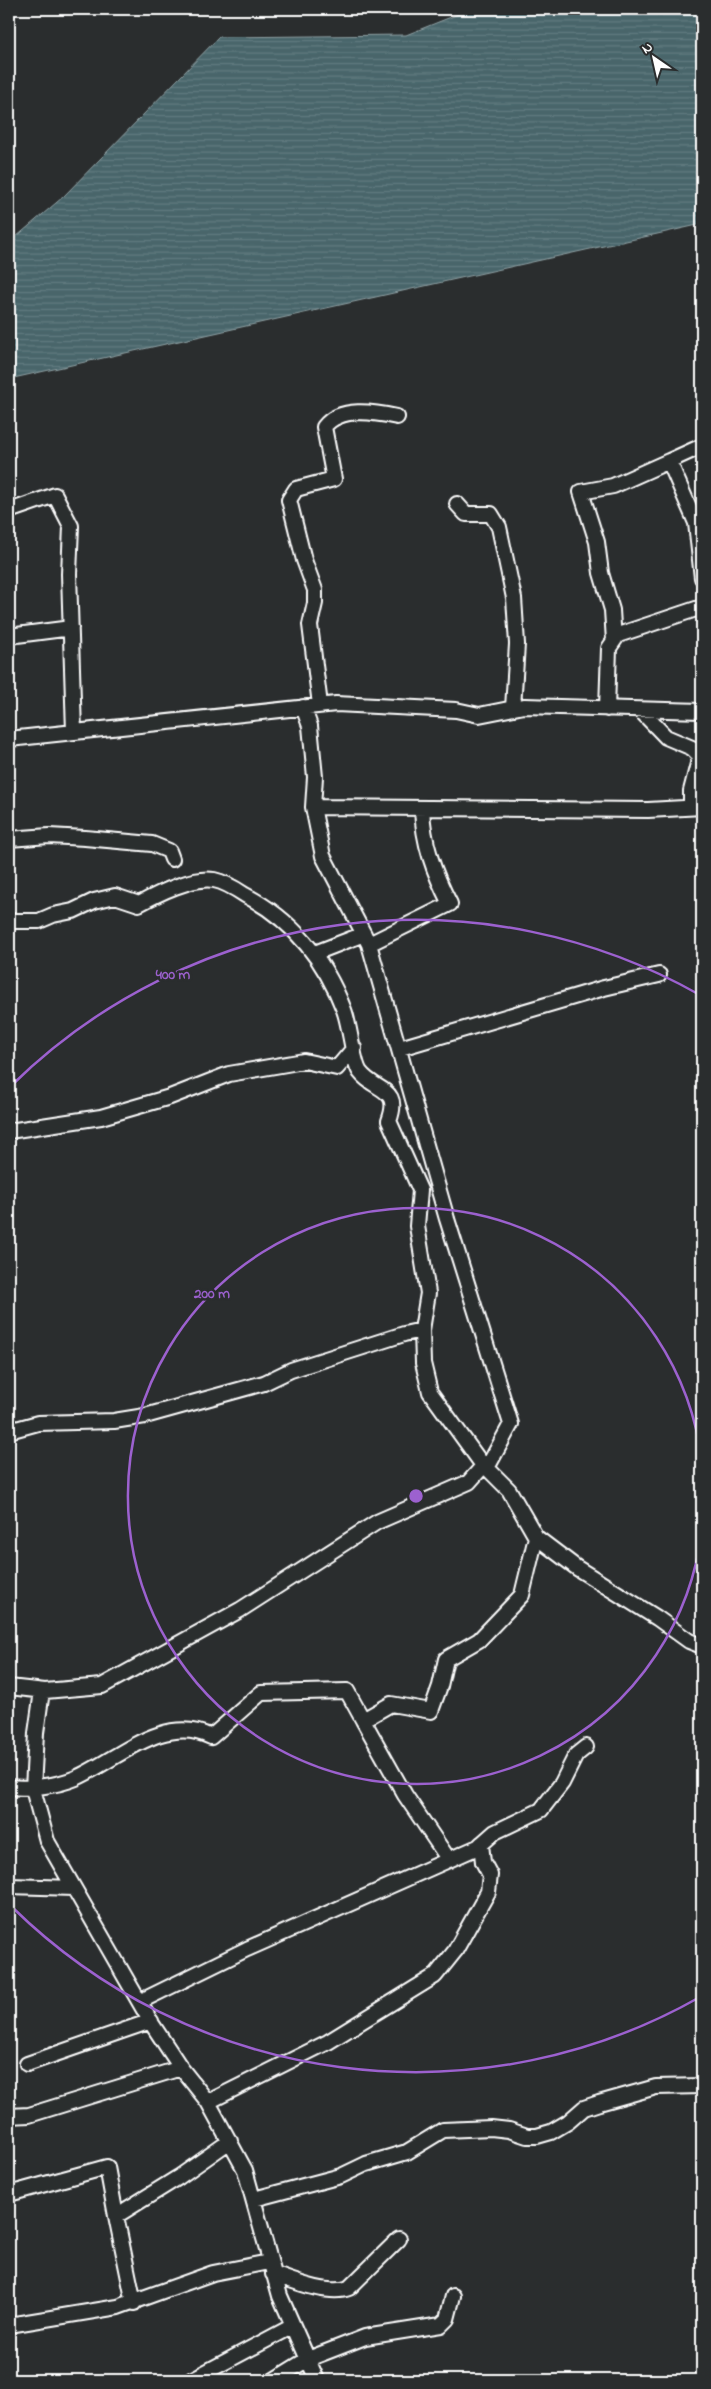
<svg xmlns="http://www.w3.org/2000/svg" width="711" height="2389" viewBox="0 0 711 2389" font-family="'Indie Flower',sans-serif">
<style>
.water{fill:url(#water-rules);stroke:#91a3a6}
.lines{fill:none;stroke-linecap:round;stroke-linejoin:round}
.minor-casing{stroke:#fff;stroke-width:18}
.minor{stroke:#2a2d2e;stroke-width:14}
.ring{fill:none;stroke:#9c61cf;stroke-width:2.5}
.centre{fill:#9c61cf;stroke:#2a2d2e;stroke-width:2.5}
.ring-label{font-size:15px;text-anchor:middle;font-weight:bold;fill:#9c61cf;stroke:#2a2d2e;stroke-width:5;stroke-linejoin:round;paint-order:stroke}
</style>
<defs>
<pattern id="water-rules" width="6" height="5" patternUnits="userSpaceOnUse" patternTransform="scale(1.25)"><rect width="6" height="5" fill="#48656b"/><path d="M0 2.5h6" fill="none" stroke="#637c81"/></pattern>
</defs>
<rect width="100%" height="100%" fill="#2a2d2e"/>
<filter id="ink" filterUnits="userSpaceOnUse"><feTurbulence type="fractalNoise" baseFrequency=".02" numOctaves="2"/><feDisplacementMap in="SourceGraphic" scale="10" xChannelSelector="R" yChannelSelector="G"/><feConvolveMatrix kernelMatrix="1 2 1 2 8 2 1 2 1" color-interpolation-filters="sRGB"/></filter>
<g filter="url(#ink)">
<path class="water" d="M471,9H702V224L9,379V243L63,197L219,37L406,35Z"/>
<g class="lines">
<defs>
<path id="minor" d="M702,446L669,461L696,523L702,578
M457,504L466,514H491L499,527L514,598L517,644L513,708
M9,511L55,495L71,526L69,574L74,732
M9,636L71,628
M614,641L612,610L601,573L597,542L581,492L613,486L669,461
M320,705L310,625L315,603V590L304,560L289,500L296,489L334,479L324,427C340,406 374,412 397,417
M303,707L310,726L315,777L313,807L323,856L369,944L447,1219L511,1424L487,1468
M607,709L609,648L618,635L702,607
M640,710L666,737L692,748L700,756L691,791V806
M9,739L336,704L456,710L479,715L524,706L702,711
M313,807L648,810L702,807
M9,839L49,836L85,838L152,844L169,851L172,859
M9,921H39L53,915L73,911L94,901L115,896L139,904C157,894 193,876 214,880C225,882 236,889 245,895C293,920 325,960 344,1010C350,1025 353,1062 360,1072C375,1092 402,1087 389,1121L420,1190L417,1226L428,1293L422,1330L423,1363L430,1392L479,1460L509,1490L536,1537L577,1568L657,1618L689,1641L702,1646
M369,944L450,904C434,873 423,843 422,808
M315,953L364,934
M400,1048L604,988L659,975
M9,1131L101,1117L170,1097L229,1074L304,1061L337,1068L354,1048
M9,1431L38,1423L114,1421L145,1416L264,1383L291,1370L404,1334L422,1330
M9,1687L45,1691L102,1686L240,1610L377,1522L469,1482L484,1465
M42,1691L36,1733L33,1789L47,1841L152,2024L181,2068L208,2102L245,2170L280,2296L317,2380
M363,1720L405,1795L449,1860
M9,1787C29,1789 57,1786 76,1778C117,1760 164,1713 211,1737L261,1693L347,1691L363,1720L391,1704L431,1711L440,1686L446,1659L479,1640L522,1595L536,1537
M9,1886L74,1888
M141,2001L247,1949L478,1847L495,1832L541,1810L562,1783L576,1755L586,1747
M27,2064L151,2021
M208,2102L328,2042L435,1976L455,1951L488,1892L490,1875L483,1862L481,1844
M9,2116L29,2115L181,2068
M9,2194L107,2167L116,2216L179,2177L230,2141
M254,2199L341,2176L366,2164L407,2152L443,2130L491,2128L509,2130L527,2136H537L551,2132L568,2122L584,2108L599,2103L656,2087L702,2086
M116,2216L134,2303
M273,2274C293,2281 329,2296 349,2288L399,2239
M9,2325L118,2307L213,2273L269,2262
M191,2380L293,2326
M274,2380L308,2359L365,2337L441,2325L447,2319L453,2296"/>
</defs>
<use href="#minor" class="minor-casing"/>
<use href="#minor" class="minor"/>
</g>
</g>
<g class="ring">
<path d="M702 1529A288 288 0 1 1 702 1463"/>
<path d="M700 1997A576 576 0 0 1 12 1907M12 1085A576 576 0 0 1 700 995"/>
</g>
<circle cx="416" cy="1496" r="8" class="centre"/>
<g class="ring-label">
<text x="173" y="979">400 m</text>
<text x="212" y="1298">200 m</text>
</g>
<rect width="711" height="2389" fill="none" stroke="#2a2d2e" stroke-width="30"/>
<rect x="15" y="15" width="681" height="2359" fill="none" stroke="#fff" stroke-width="2" filter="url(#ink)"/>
<g transform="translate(654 58) rotate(326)" stroke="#2a2d2e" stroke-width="4" paint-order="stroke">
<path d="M0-4L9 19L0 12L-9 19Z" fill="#ffffff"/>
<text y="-8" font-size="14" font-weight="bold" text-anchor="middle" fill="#ffffff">N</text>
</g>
</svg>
